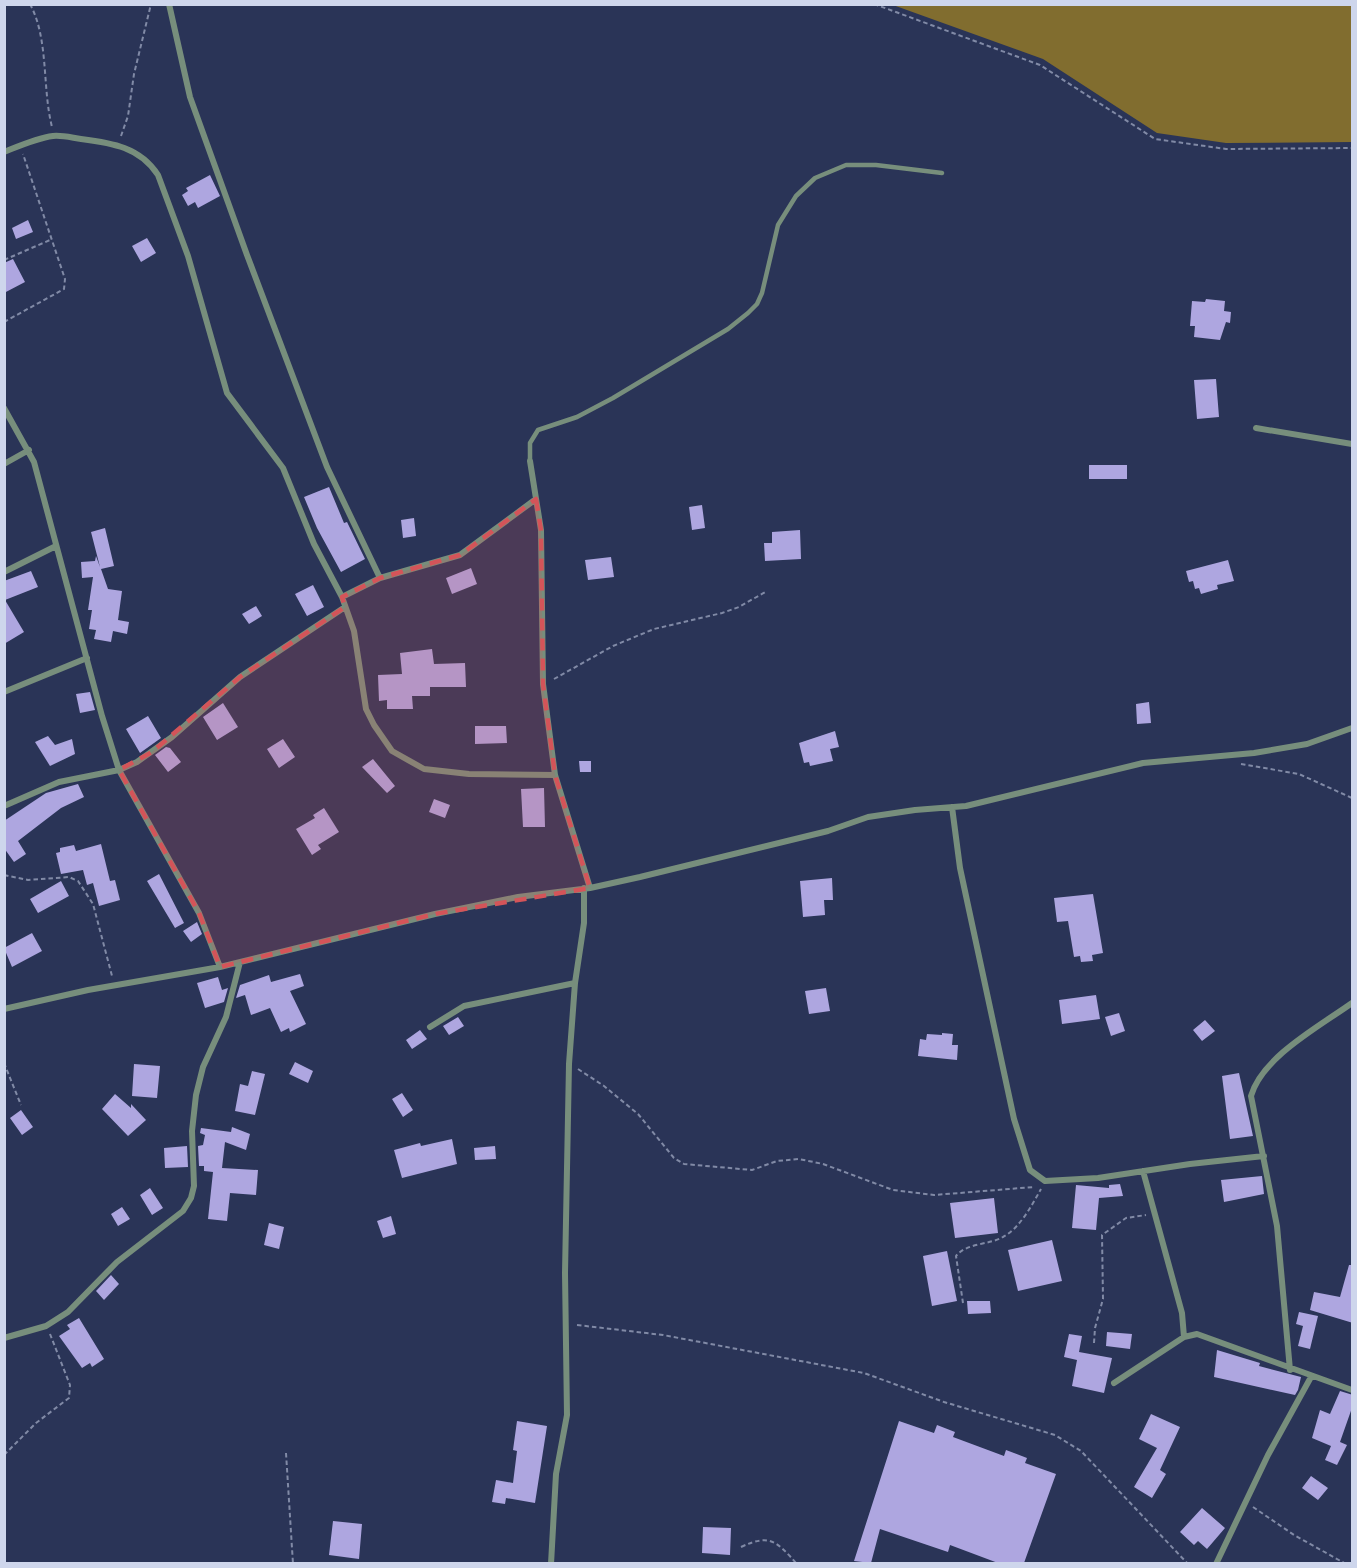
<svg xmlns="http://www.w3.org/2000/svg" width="1357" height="1568" viewBox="0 0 1357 1568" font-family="Figtree,sans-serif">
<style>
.forest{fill:#816d2f}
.building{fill:#aea6e0}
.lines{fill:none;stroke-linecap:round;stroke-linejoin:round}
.path{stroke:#818aa6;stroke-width:2;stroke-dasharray:4.5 3;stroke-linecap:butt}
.lane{stroke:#778e7c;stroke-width:4.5}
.street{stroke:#778e7c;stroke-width:6}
.marked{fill:#d45459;fill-opacity:0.2;stroke:#d45459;stroke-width:4.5;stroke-dasharray:12 8;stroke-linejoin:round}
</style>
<rect width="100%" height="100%" fill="#2a3457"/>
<path class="forest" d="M893,5H1352V142L1226,143L1157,133L1043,59Z"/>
<path class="building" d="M210,175L220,196L198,208L195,202L188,206L182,195L188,191L186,188Z
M28,220L33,232L16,239L12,228Z
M147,238L156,253L141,262L132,246Z
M13,259L25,282L4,293V263Z
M1206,299L1225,301L1224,311L1231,312L1230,323L1226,322L1220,340L1194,337L1195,326H1190L1192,301L1205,302Z
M1216,379L1219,417L1197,419L1194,380Z
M1089,465H1127V479H1089Z
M329,487L344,523L347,522L365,559L341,572L317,528L304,497Z
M702,505L705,528L692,530L689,507Z
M414,518L416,536L403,538L401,520Z
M105,528L114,566L101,569L108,589L122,591L118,620L129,622L127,634L113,631L111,642L94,639L96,630L89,629L92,610H88L93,577L82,578L81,562L95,561L96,556L100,567L91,532Z
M800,530L801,559L765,561L764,543H772V532Z
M611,557L614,577L588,580L585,560Z
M1228,560L1234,581L1217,585L1218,589L1201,594L1199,588L1195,589L1193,581L1189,582L1186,571Z
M471,568L477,584L452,594L446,578Z
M31,571L38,587L5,600L24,632L4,644V581Z
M313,585L324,607L307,616L295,594Z
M256,606L262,616L249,624L242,614Z
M432,649L434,664L465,663L466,687H430V696H412L413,709H387V700L379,701L378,675L402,674L400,653Z
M90,692L95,710L80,713L76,694Z
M1149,702L1151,723L1137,724L1136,704Z
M223,703L238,727L217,740L203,717Z
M148,716L161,738L140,753L126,729Z
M475,726H506L507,743L475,744Z
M835,731L839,747L830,749L833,761L810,766L809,762L804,763L799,743Z
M48,736L55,745L72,739L75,754L50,766L35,742Z
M283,739L295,757L279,768L267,749Z
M166,747L170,748L181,762L168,772L155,755Z
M373,759L395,786L387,793L362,767Z
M579,761H591V772H580Z
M78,784L84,797L61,808L18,841L26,854L14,862L4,848V821L46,793Z
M544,788L545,827H523L521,789Z
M434,799L450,805L445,818L429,812Z
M324,808L339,832L318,845L321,849L312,855L296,829L315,818L313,815Z
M101,844L110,881L115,880L120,900L99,906L93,883L87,885L83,870L61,874L56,853L60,852V848L74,845L76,851Z
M159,874L184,923L175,928L147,881Z
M832,878L833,900H824L825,915L803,917L800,881Z
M61,881L69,896L38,913L30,899Z
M1093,894L1103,953L1092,955L1093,961L1081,962L1080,956L1074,957L1068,921L1057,922L1054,898Z
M197,922L202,934L191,942L183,931Z
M32,933L42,951L12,967L4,948Z
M300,974L304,986L290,991L306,1024L290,1032L289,1028L281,1032L270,1008L251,1015L245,995L236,998L240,985L269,975L271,982Z
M218,977L222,990L228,988L224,1002L205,1008L197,983Z
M826,988L830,1011L809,1014L805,991Z
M1096,995L1100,1019L1062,1024L1059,1000Z
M1119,1013L1125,1031L1111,1036L1105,1017Z
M458,1017L464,1026L449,1035L443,1026Z
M1205,1020L1215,1031L1202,1041L1193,1030Z
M420,1030L427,1039L412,1049L406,1040Z
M942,1033L953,1034L952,1045H958L957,1060L918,1056L920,1039L926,1040L927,1034L942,1035Z
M295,1062L313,1071L308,1083L289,1074Z
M134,1064L160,1066L157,1098L132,1096Z
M252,1071L265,1074L255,1115L235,1111L240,1084L248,1086Z
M1239,1073L1253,1136L1230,1139L1222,1076Z
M402,1093L413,1110L403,1117L392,1099Z
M115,1094L131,1108V1104L146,1120L128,1136L102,1109Z
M21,1110L33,1127L22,1135L10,1118Z
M232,1127L250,1134L246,1150L225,1142L222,1168L258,1170L256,1195L230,1193L227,1221L208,1219L213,1172L204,1171V1166H199L198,1146L203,1145L205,1135L200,1133L201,1128L231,1132Z
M452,1139L457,1164L402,1178L394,1150L420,1143L421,1146Z
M187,1146L188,1167L165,1168L164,1148Z
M495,1146L496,1159L475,1160L474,1148Z
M1262,1176L1264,1194L1224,1202L1221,1180Z
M1120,1184L1123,1196L1099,1198L1096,1230L1072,1228L1076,1185L1109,1188V1185Z
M150,1188L163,1208L152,1215L140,1195Z
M994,1198L998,1233L955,1238L950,1203Z
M122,1207L130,1219L118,1226L111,1214Z
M391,1216L396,1234L383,1238L377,1221Z
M269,1223L284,1227L279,1249L264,1245Z
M1052,1240L1062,1281L1018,1291L1008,1250Z
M947,1251L957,1301L932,1306L923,1256Z
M1349,1265H1353V1323L1310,1310L1314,1292L1340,1297Z
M111,1275L119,1284L104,1300L96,1291Z
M967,1301H990L991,1313L968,1314Z
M1299,1312L1318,1316L1310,1349L1298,1346L1303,1326L1296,1324Z
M79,1318L104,1359L92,1367L90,1363L82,1368L59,1336L70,1329L67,1325Z
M1107,1332L1132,1334L1130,1349L1106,1346Z
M1069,1334L1082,1336L1079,1352L1112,1358L1104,1393L1072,1386L1077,1360L1064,1357Z
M1217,1350L1260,1363L1259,1366L1301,1377L1298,1390L1295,1395L1214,1377Z
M1340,1391L1353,1395V1405L1340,1442L1347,1445L1337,1465L1325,1460L1331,1446L1312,1438L1320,1410L1330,1414Z
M1151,1414L1180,1427L1160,1470L1166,1474L1152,1498L1134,1487L1157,1448L1139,1439Z
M517,1421L547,1426L535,1503L506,1498L505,1504L492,1502L496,1480L513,1483L517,1451L513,1450Z
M899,1421L934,1433L937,1425L955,1432L953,1437L1004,1456L1006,1450L1027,1458L1025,1463L1056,1474L1024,1563H998L950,1545L948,1552L880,1529L871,1563L854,1561Z
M1311,1476L1328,1488L1318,1500L1302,1488Z
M1202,1508L1225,1528L1207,1549L1198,1541L1194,1545L1180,1532Z
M333,1521L362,1524L359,1559L329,1555Z
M703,1527L731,1528L730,1555L702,1553Z"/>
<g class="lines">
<path class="path" d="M30,4C49,39 42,88 52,127
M874,4L1040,65L1155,139L1226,149L1352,148
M121,136L128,116L134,74L151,4
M4,260L50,240
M4,322L64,289L65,279L23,154
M554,679L613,646L654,629L722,613L739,607L767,591
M1241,764L1299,774L1352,798
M4,875L28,880L69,877L78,881L93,904L112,976
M4,1063L21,1105
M578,1069L604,1086L638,1114L674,1158L684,1164L752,1170L777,1161L799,1159L823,1164L893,1190L934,1195L1034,1187
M963,1303L956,1256C966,1243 989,1245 1003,1237C1020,1228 1032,1205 1041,1189
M577,1325L663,1335L864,1373L944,1402L1055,1435L1081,1451L1188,1564
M1094,1343L1095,1328L1103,1299L1102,1235L1126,1218L1146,1215
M286,1453L293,1564
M4,1455L36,1423L69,1398L70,1385L50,1334
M1253,1507L1294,1535L1346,1564
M741,1547C771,1533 777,1542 797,1564"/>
<path class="lane" d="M530,461V443L538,430L577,417L613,398L728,329L748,313L757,304L762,293L778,225L796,196L815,178L846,165H876L942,173"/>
<path class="street" d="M169,4L190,97L247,255L327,467L380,578
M4,152C19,146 37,138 53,136C62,135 73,138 81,139C112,143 140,147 158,175L188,256L227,393L283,468L314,544L342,597L354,631L366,709L374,725L392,751L424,769L469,774L555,775
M4,408L34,462L102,716L119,770L199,913L220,967
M1256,428L1352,444
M530,461L541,530L543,684L555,775L590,888
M4,464L29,450
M4,572L56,546
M342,597L380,578L460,555L536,499
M4,692L87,658
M4,806L59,782L119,770L137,762L172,737L240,677L345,607
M952,807L960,868L1014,1119L1030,1170L1045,1181L1098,1178L1190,1164L1264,1156
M4,1009L88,990L220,967L435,914L518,897L590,888L640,877L828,831L868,817L915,810L966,806L1143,763L1254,753L1307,744L1352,728
M430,1027L464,1006L575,983
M1143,1171L1182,1313L1184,1337
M4,1338L46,1326L68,1312L117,1262L183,1211L191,1198L194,1186L192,1131L196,1095L203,1067L226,1017L240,962
M1290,1370L1277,1226L1251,1096C1262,1057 1320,1026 1352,1003
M1114,1383L1184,1337L1197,1334L1352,1390
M551,1564L556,1474L567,1415L565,1273L569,1064L575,983L584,923V888
M1216,1564L1268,1455L1311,1377"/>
</g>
<path class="marked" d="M536,499L541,530L543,684L555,775L590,888L435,914L220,967L199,913L119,770L152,752L240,677L345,607L342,597L380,578L460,555Z"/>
<rect width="1357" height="1568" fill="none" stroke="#ced6ec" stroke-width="12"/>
</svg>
